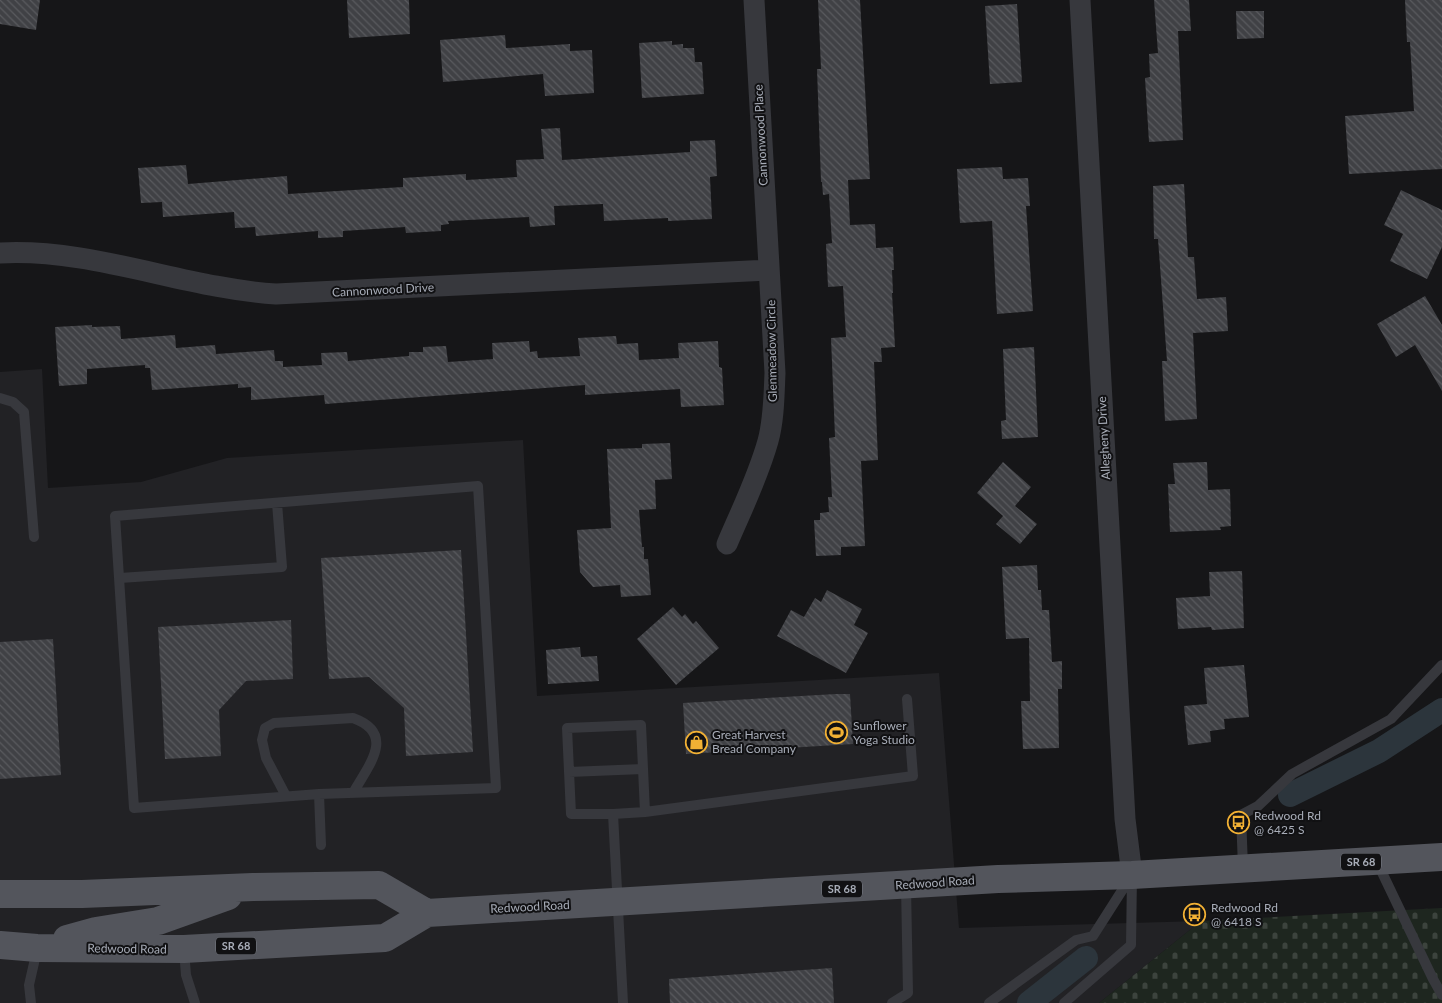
<svg xmlns="http://www.w3.org/2000/svg" width="1442" height="1003" viewBox="0 0 1442 1003" font-family="Lato,sans-serif">
<style>
.built{fill:#222225}
.cemetery{fill:url(#cemetery-stones)}
.lines{fill:none;stroke-linecap:round;stroke-linejoin:round}
.canal{stroke:#2c353c;stroke-width:24}
.building{fill:url(#building-back-hatch)}
.service{stroke:#37383d;stroke-width:10}
.minor{stroke:#37383d;stroke-width:21}
.primary{stroke:#53555c;stroke-width:28}
.labels{text-anchor:middle;stroke-width:4;stroke-linejoin:round;paint-order:stroke}
.shield{fill:#111113;stroke:#7b7e86;stroke-width:1}
.shield-label{font-size:11px;font-weight:bold;fill:#a8adb8}
.street-label{font-size:12px;fill:#a8adb8;stroke:#111113}
.poi-label{font-size:12px;fill:#a8adb8;stroke:#111113;text-anchor:start}
</style>
<defs>
<pattern id="cemetery-stones" width="16" height="16" patternUnits="userSpaceOnUse" patternTransform="scale(1.25)"><rect width="16" height="16" fill="#1e261f"/><path d="M2 7V4a2 2 0 0 1 4 0v3zM10 15v-3a2 2 0 0 1 4 0v3z" fill="#3c433d"/></pattern>
<pattern id="building-back-hatch" width="6" height="6" patternUnits="userSpaceOnUse" patternTransform="scale(1.25)"><rect width="6" height="6" fill="#404145"/><path d="M-1 5l2 2M0 0l6 6M5-1l2 2" fill="none" stroke="#595a5e"/></pattern>
</defs>
<rect width="100%" height="100%" fill="#161618"/>
<path class="built" d="M42,369L48,488L141,482L227,458L523,440L537,696L939,673L959,928L1201,921L1099,1003H0V372Z"/>
<path class="cemetery" d="M1442,908V1003H1099L1201,921Z"/>
<g class="lines">
<path class="canal" d="M1290,795L1379,751L1442,710
M1029,1003L1086,958"/>
</g>
<path class="building" d="M0,0H40L36,30L0,24Z
M347,0H409L410,34L349,38Z
M818,0H860L870,179L848,180L850,225L875,224L876,248L893,247L894,270H892L893,293H892L895,347L881,348L882,362H874L878,460L861,461L865,546L841,547V555L816,556L814,520H820V513L829,512L828,497H832L829,438L835,437L831,338L846,337L843,286L828,287L826,244L832,243L829,194L823,195L822,182H821L817,69H821Z
M1154,0H1189L1191,31H1178L1183,140L1149,142L1145,78L1150,77L1149,54L1158,53Z
M1405,0H1442V169L1349,174L1345,116L1414,111L1410,42H1407Z
M1017,4L1022,82L990,84L985,6Z
M1236,11H1264V38L1237,39Z
M505,35L506,48L570,44V51L592,50L594,93L545,96L543,74L443,82L440,40Z
M672,41V45L683,44V48H694L695,62H702L704,94L642,98L639,43Z
M560,128L562,160L690,152V141L715,140L717,176L710,177L712,219L668,221V218L604,221L603,204L554,206L555,225L530,227L529,217L448,221L449,224L441,225V231L406,233L405,227L343,231V237L318,238V231L256,236L255,227L235,228L234,212L163,217L162,202L141,203L138,168L186,165L188,184L287,176L288,194L403,187V178L466,174V180L517,177L516,160L544,159L541,129Z
M1002,167L1003,179L1028,178L1030,206H1026L1033,311L997,314L992,221L960,223L957,169Z
M1184,184L1188,257H1194L1197,299L1226,297L1228,331L1193,333L1197,419L1165,421L1162,361H1167L1158,239H1154L1153,186Z
M1401,190L1442,210V247L1427,279L1390,261L1403,234L1384,225Z
M1425,296L1442,325V391L1415,345L1396,357L1377,324Z
M92,325V327L120,326L121,339L175,335L176,348L215,345L216,354L274,350L275,361H283V367L322,365L321,353L347,352L348,361L409,356V352H423V347L446,346L448,362L493,359L492,343L529,341L530,352L537,351L538,358L580,356L578,338L616,336L617,344L638,343L639,360L679,358L678,343L718,341L719,367L722,368L724,405L681,407L680,389L585,395V385L325,404L324,395L251,400V387L238,388V384L152,390L150,368H145V365L87,369V384L59,386L55,327Z
M1034,347L1038,437L1002,439L1001,421L1006,420L1003,349Z
M670,443L672,479L655,480L656,509L639,510L642,547H644V559H648L651,595L621,597L620,585L593,587L580,572L577,530L611,528L607,449L642,448V444Z
M1003,462L1031,487L1015,506L1037,524L1020,544L996,524L1003,516L977,493Z
M1207,462L1208,490L1230,489L1231,526L1220,527L1221,530L1170,532L1168,484H1175L1173,463Z
M461,550L473,752L406,756L404,708L369,677L329,679L321,558Z
M1037,565L1038,590H1041L1042,610H1049L1052,662L1062,661V689H1058L1059,748L1023,749L1021,701H1030L1029,638L1006,639L1002,567Z
M1242,571L1244,628L1212,630L1211,627L1178,629L1176,598L1210,596L1209,572Z
M827,590L862,609L854,625L868,633L846,673L777,636L791,610L804,617L815,598L821,602Z
M673,607L682,617L685,614L693,624L696,621L719,648L676,685L637,639Z
M291,620L293,679L246,681L219,710L221,756L165,759L158,627Z
M53,639L61,775L0,779V642Z
M580,647L581,657L597,656L599,681L548,684L546,650Z
M1244,665L1249,717L1224,719L1225,729L1210,731L1211,742L1188,745L1184,706L1207,704L1204,668Z
M836,694H850L853,744L686,754L683,703Z
M832,968L834,1003H670L669,979Z"/>
<g class="lines">
<path class="service" d="M0,398L13,402L24,412L34,537
M120,578L282,567L277,503
M569,772L643,769
M319,794L134,808L115,516L478,486L496,788L319,794L321,845
M286,796L266,758L262,740L265,728L274,723L353,718C397,734 368,766 353,793
M613,814H571L567,728L641,725L645,812
M1377,862L1433,979L1442,995
M1243,867L1241,815L1258,806L1292,774L1391,719L1442,665
M184,950L186,975L195,1003
M31,1003L29,985L37,950
M623,1003L613,814L645,812L913,776L907,699
M892,1003L908,993L906,886
M989,1003L1076,940L1093,936L1130,878
M1064,1003L1131,945L1132,876"/>
<path class="minor" d="M1080,0L1125,819L1132,875
M0,253C94,248 183,288 276,294L769,270
M727,544C741,511 758,477 768,441C774,419 774,395 775,373L754,0"/>
<path class="primary" d="M0,894H82L253,887L379,885L427,913
M67,939L96,931L158,921L228,896
M0,945L37,948L184,949L385,938L427,913L998,879L1132,875L1442,857"/>
</g>
<defs>
<symbol id="stadium-ring" viewBox="-11 -11 22 22"><circle r="9.5" fill="#111113" stroke="#f2b134" stroke-width="1.5"/><path d="M0-5a6.5 5 0 1 0 0 10a6.5 5 0 1 0 0-10ZM-3.5-1.8h7v3.6h-7Z" fill="#f2b134"/></symbol>
<symbol id="shop-ring" viewBox="-11 -11 22 22"><circle r="9.5" fill="#111113" stroke="#f2b134" stroke-width="1.5"/><path d="M-5-2.5h2.3a2.7 3.5 0 0 1 5.4 0H5L5.5 6h-11ZM-1.5-2.5h3a1.5 2.3 0 0 0-3 0Z" fill="#f2b134"/></symbol>
<symbol id="bus-ring" viewBox="-11 -11 22 22"><circle r="9.5" fill="#111113" stroke="#f2b134" stroke-width="1.5"/><path d="M-5-6H5V4H4V6H2V4H-2V6H-4V4H-5ZM-3.5-4V0h7V-4ZM-3.5 1.2v1.5H-2V1.2ZM2 1.2v1.5H3.5V1.2Z" fill="#f2b134"/></symbol>
</defs>
<g fill-rule="evenodd">
<use href="#stadium-ring" x="824" y="720" width="25" height="25"/>
<use href="#shop-ring" x="684" y="730" width="25" height="25"/>
<use href="#bus-ring" x="1226" y="810" width="25" height="25"/>
<use href="#bus-ring" x="1182" y="902" width="25" height="25"/>
</g>
<g class="labels">
<g class="shield">
<rect x="1341" y="853.5" width="40" height="17" rx="4"/>
<rect x="822" y="880.5" width="40" height="17" rx="4"/>
<rect x="216" y="937.5" width="40" height="17" rx="4"/>
</g>
<g class="shield-label">
<text x="1361" y="866">SR 68</text>
<text x="842" y="893">SR 68</text>
<text x="236" y="950">SR 68</text>
</g>
<g class="street-label">
<text transform="translate(761 135) rotate(-93)" y="4">Cannonwood Place</text>
<text transform="translate(383 290) rotate(-3)" y="4">Cannonwood Drive</text>
<text transform="translate(772 351) rotate(-91)" y="4">Glenmeadow Circle</text>
<text transform="translate(1104 438) rotate(-93)" y="4">Allegheny Drive</text>
<text transform="translate(935 883) rotate(-4)" y="4">Redwood Road</text>
<text transform="translate(530 907) rotate(-3)" y="4">Redwood Road</text>
<text transform="translate(127 949) rotate(1)" y="4">Redwood Road</text>
</g>
<g class="poi-label">
<text x="853" y="730">Sunflower<tspan x="853" dy="14">Yoga Studio</tspan></text>
<text x="712" y="739">Great Harvest<tspan x="712" dy="14">Bread Company</tspan></text>
<text x="1254" y="820">Redwood Rd<tspan x="1254" dy="14">@ 6425 S</tspan></text>
<text x="1211" y="912">Redwood Rd<tspan x="1211" dy="14">@ 6418 S</tspan></text>
</g>
</g>
</svg>
